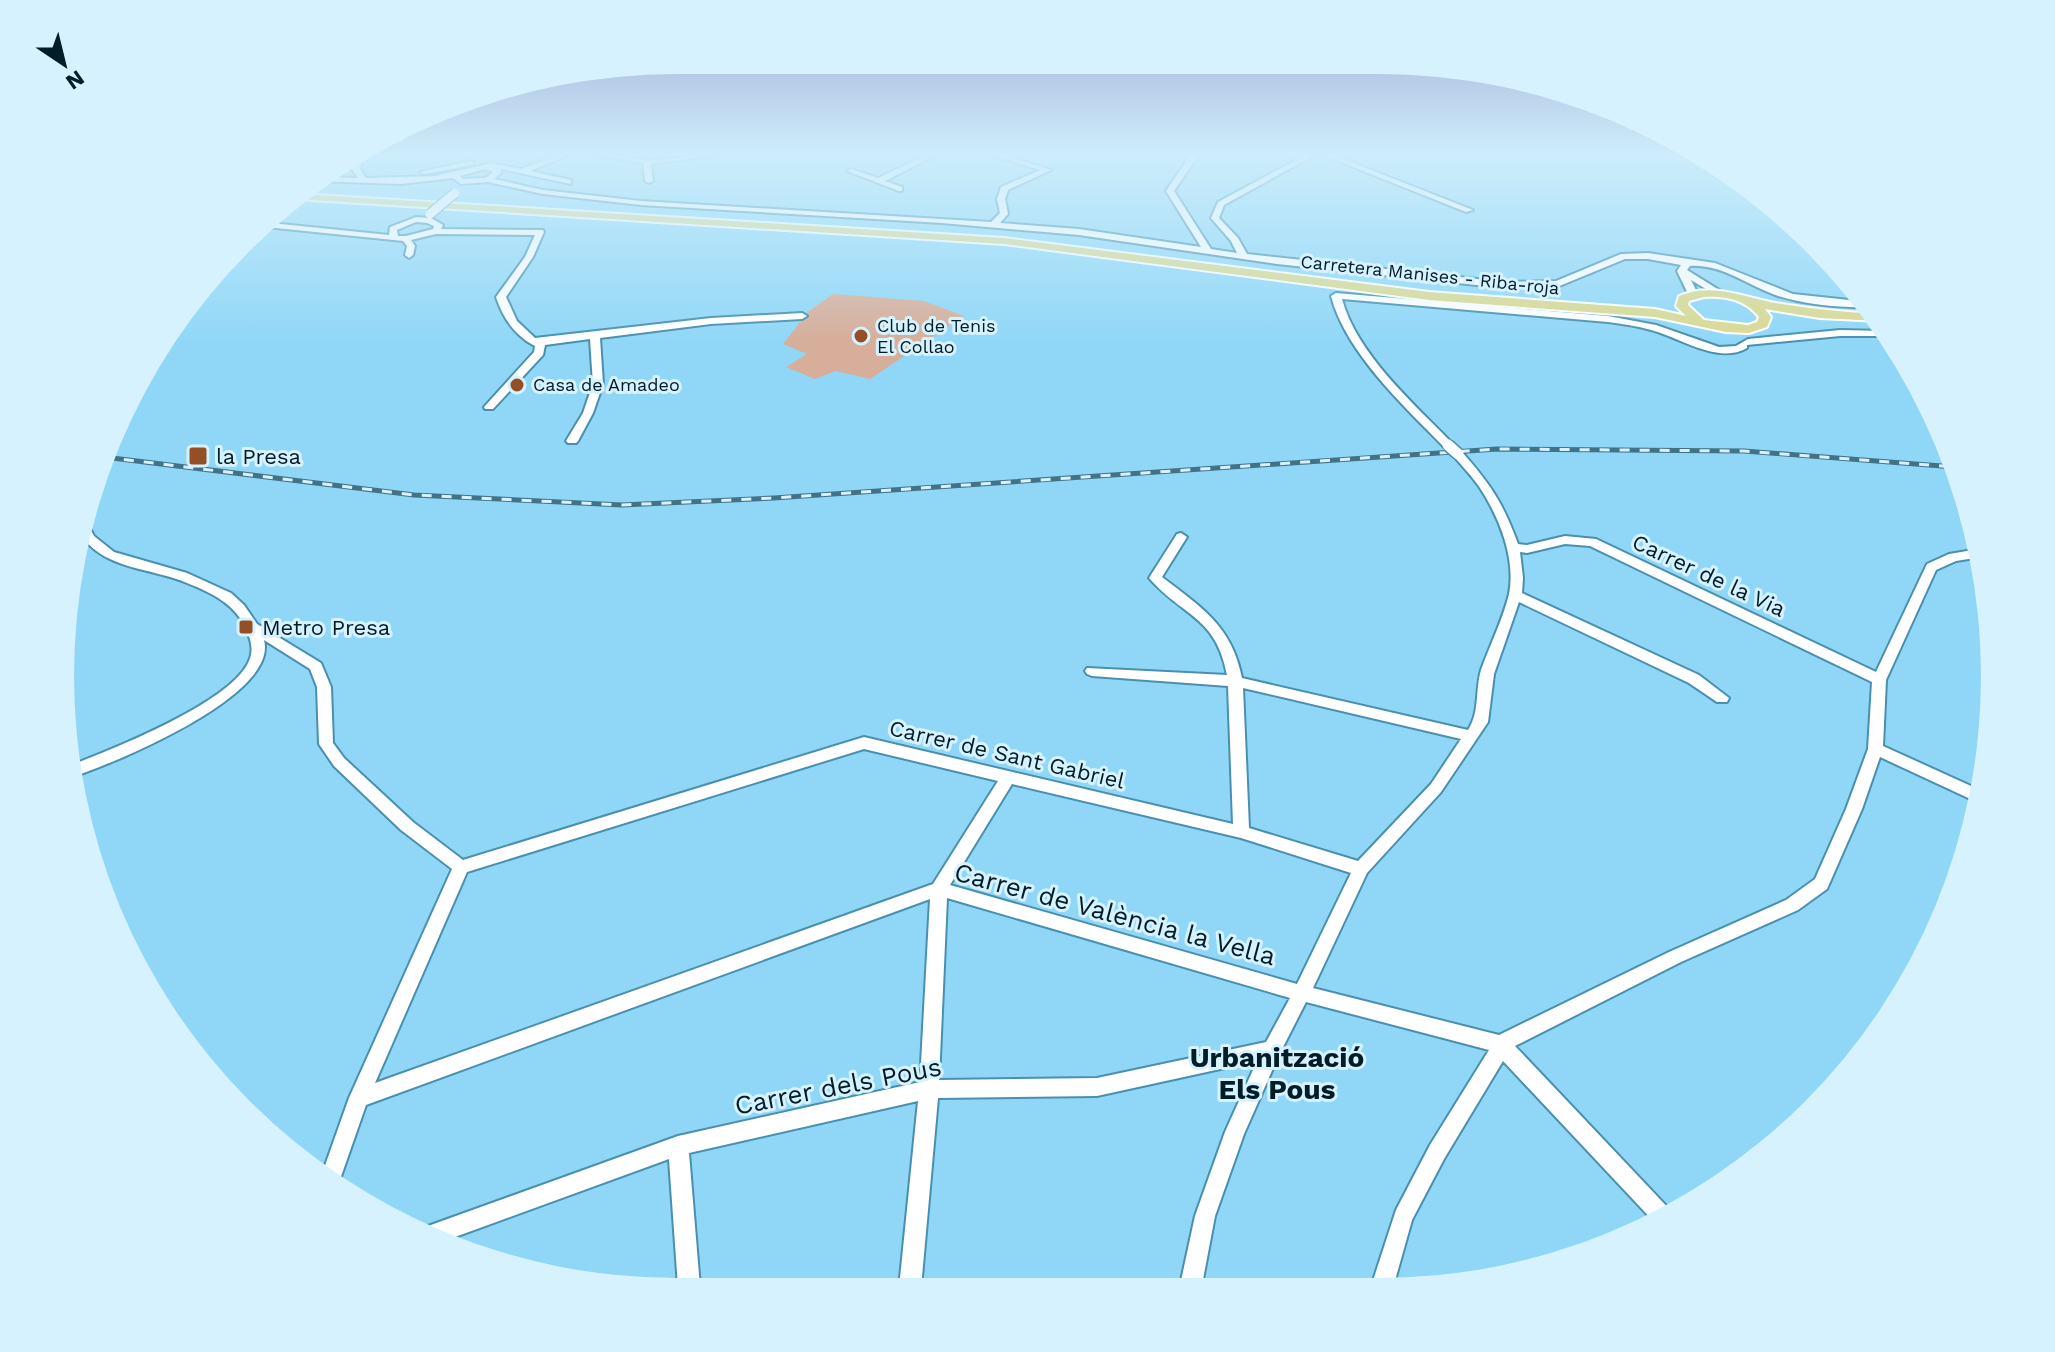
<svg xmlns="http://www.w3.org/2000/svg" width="2055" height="1352" viewBox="0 0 2055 1352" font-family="'Work Sans',sans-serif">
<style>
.green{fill:#d7ae9a}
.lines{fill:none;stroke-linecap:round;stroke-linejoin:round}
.minor-casing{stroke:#4990ae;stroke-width:4}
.major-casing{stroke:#fff;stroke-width:4}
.minor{fill:#fff;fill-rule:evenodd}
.major{fill:#dad990;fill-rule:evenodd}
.rail-casing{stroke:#427287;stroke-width:5}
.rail{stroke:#d7f2ff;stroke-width:3;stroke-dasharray:10;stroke-linecap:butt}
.minor-bridge-far1-casing{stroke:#4990ae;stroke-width:11;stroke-linecap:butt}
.minor-bridge-casing{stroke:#4990ae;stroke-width:14;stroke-linecap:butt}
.minor-bridge-far1{stroke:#fff;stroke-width:9}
.minor-bridge{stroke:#fff;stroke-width:11}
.poi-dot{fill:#954f27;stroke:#d7f2ff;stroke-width:3}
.labels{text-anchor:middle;stroke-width:6;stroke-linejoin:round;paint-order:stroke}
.far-street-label{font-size:18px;fill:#001d29;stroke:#d7f2ff}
.far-poi-label{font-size:18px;fill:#001d29;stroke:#d7f2ff;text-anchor:start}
.poi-label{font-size:22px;fill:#001d29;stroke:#d7f2ff;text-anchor:start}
.street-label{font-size:22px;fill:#001d29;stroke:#d7f2ff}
.near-street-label{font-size:26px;fill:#001d29;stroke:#d7f2ff}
.near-neighbourhood-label{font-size:28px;font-weight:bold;fill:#001d29;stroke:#d7f2ff}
</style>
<rect width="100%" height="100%" fill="#90d7f7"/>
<path class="green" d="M833,294L924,301L964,316L870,379L836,371L815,379L786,367L807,354L783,344L809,311Z"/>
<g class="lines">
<defs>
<path id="minor" d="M355,153H363L360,169L366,178L435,176L491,163L521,169L563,153H573L530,171L571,180V184L501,169V173L494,179L543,190L641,201L991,222L1000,213L997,199L1001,187L1040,170L986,153H997L1051,170L1008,190L1005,199L1008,214L1000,223L1079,229L1201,247L1166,191L1192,153H1200L1174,191L1211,249L1237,253L1231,241L1211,218L1218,202L1309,153H1318L1224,205L1219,218L1238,238L1247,254L1505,282L1556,281L1621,254L1648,253L1715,263L1793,294L1868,302L1872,307C1841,308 1807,305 1778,296C1748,286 1723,264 1690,266L1687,270L1724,293L1716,295L1691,280L1698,294L1693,297L1688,294L1677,271L1681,265L1648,259H1625L1557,287L1505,288L1277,264L1079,235L942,223L641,205L543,194L488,182L461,184L453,178L401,184L316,181L320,177L358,178L352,169ZM485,169L493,172L486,178L463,179L460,176Z
M588,153C610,152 631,160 652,160C678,159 703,152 729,153L651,164L653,181L649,183L645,181L643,163Z
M931,153H940L885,181L902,187V191H899L847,171L851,169L878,178Z
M1318,153H1328L1473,210L1466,212Z
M470,161H473V165L424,174L420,172Z
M416,217L431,218L443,225L441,229L543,230L544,232L533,257L506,297L517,321L535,338L711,318L802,313L807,316L802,319L711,324L600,338L603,384L593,413L578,441L576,443H568L566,441L583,413L593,384L590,339L545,345L543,355L493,409H485L484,407L534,352L535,346C515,336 503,318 496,297L525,257L535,235L436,234L411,240L415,246L413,255L409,258L405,255L407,246L403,241L266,227L271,223L389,235L390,227ZM416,222L427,223L434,226L433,229L406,236H398L397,230Z
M1336,293L1608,316L1656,325L1719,347L1736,346L1748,339L1840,330L1886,331L1890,336H1840L1747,345V348C1718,365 1679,337 1651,330C1637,326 1622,324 1608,322L1342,299C1356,353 1414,404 1452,443L1454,445L1448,448L1444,447C1404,406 1346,353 1331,296Z
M1458,451L1462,452C1491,485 1503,503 1518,544L1527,545L1565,536L1596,539L1876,672L1927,564L1949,554L1979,549L1981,557L1956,561L1936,570L1886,680L1883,746L1982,791L1979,803L1880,757L1862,809L1827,889L1798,910L1681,962L1515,1046L1674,1214L1657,1225L1503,1061L1444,1159L1412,1220L1392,1291L1370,1290L1396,1210L1430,1145L1489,1050L1306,1002L1279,1055L1244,1134L1215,1216L1201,1290H1179L1195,1216L1225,1132L1257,1061L1097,1096L938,1098L921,1288H899L918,1101L689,1153L700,1287H678L669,1159L444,1241L419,1233L421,1229L428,1226L678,1136L920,1082L930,899L366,1105L338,1185L322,1174L349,1098L452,869L401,830L334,766L319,744L317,687L310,669L264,640C279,695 117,762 75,776L74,764C116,748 225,704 247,665C254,653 252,643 247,631C236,604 212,593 187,583C152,568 108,570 83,538L84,523H87L94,536L114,552L187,573L231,593L244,605L257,624L321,663L331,687L333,743L344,758L413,822L463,860L864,737L1233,824L1228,686L1092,676L1087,674L1085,671L1087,668L1227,675C1216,616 1183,617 1149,578L1177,534L1181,533L1187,537L1162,577C1201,607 1232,626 1242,678L1468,730C1480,712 1475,690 1481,670C1490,645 1503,619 1509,594C1516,558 1499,517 1480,488C1472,476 1461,465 1452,454ZM1565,544L1590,546L1872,682L1868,749L1846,809L1815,879L1786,900L1669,952L1499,1035L1313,988L1367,873L1441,792L1488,722L1494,674L1519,602L1689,683L1717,702H1727L1729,698L1699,675L1522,593L1523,578L1520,552L1527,553ZM1243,688L1461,739L1431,784L1358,861L1249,828ZM864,749L998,781L933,884L375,1083L467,872ZM1012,784L1241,838L1351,873L1297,984L950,885ZM947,898L1290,998L1266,1042L1097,1078L939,1080Z"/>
<path id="major" d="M301,194L1004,238L1429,292L1655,309L1686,316L1676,306L1679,296C1715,281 1746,299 1782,304C1813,309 1844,312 1876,314L1880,321L1820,318L1765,309L1771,317L1767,327L1749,333L1726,332L1655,317L1429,300L1004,244L296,199ZM1704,297C1725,296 1745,299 1759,317L1757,322L1748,325L1704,320L1688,305L1689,301Z"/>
</defs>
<use href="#minor" class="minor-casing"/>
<use href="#major" class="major-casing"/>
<use href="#minor" class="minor"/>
<use href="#major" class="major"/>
<defs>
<path id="rail" d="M104,457L414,495L622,505L774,498L1497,449L1744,451L1955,467"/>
</defs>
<use href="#rail" class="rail-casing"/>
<use href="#rail" class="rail"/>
<defs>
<path id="minor-bridge-far1" d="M430,214L455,193"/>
<path id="minor-bridge" d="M1448,445L1458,454"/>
</defs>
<use href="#minor-bridge-far1" class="minor-bridge-far1-casing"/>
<use href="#minor-bridge" class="minor-bridge-casing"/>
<use href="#minor-bridge-far1" class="minor-bridge-far1"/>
<use href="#minor-bridge" class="minor-bridge"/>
</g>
<linearGradient id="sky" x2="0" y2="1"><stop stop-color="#a1aad5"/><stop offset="0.45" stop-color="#cdedfb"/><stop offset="1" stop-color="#cdedfb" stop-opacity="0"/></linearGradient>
<rect width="2055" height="342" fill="url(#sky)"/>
<g class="poi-dot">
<circle cx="861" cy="336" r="8"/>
<circle cx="517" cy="385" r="8"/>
<rect x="188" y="446" width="20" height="20" rx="4"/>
<rect x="238" y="619" width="16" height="16" rx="4"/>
</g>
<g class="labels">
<g class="far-street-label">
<text transform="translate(1430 275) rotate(6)" y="6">Carretera Manises - Riba-roja</text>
</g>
<g class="far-poi-label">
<text x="877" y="332">Club de Tenis<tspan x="877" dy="21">El Collao</tspan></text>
<text x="533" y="391">Casa de Amadeo</text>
</g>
<g class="poi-label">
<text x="216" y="464">la Presa</text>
<text x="262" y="635">Metro Presa</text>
</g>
<g class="street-label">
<text transform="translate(1709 575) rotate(25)" y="8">Carrer de la Via</text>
<text transform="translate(1007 754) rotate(13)" y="8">Carrer de Sant Gabriel</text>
</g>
<g class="near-street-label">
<text transform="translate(1115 914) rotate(15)" y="9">Carrer de València la Vella</text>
<text transform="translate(838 1086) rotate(-11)" y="9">Carrer dels Pous</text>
</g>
<g class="near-neighbourhood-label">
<text x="1277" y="1067">Urbanització<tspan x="1277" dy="32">Els Pous</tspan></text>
</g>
</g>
<path d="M0 0H2055V1352H0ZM676 74H1379A602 602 0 0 1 1981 676V676A602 602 0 0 1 1379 1278H676A602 602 0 0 1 74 676V676A602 602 0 0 1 676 74Z" fill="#d7f2ff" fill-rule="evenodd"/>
<g transform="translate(64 64) rotate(145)" stroke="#d7f2ff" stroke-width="6" paint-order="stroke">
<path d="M0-6L14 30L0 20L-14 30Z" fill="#001d29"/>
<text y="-12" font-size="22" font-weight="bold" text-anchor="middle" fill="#001d29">N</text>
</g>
</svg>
